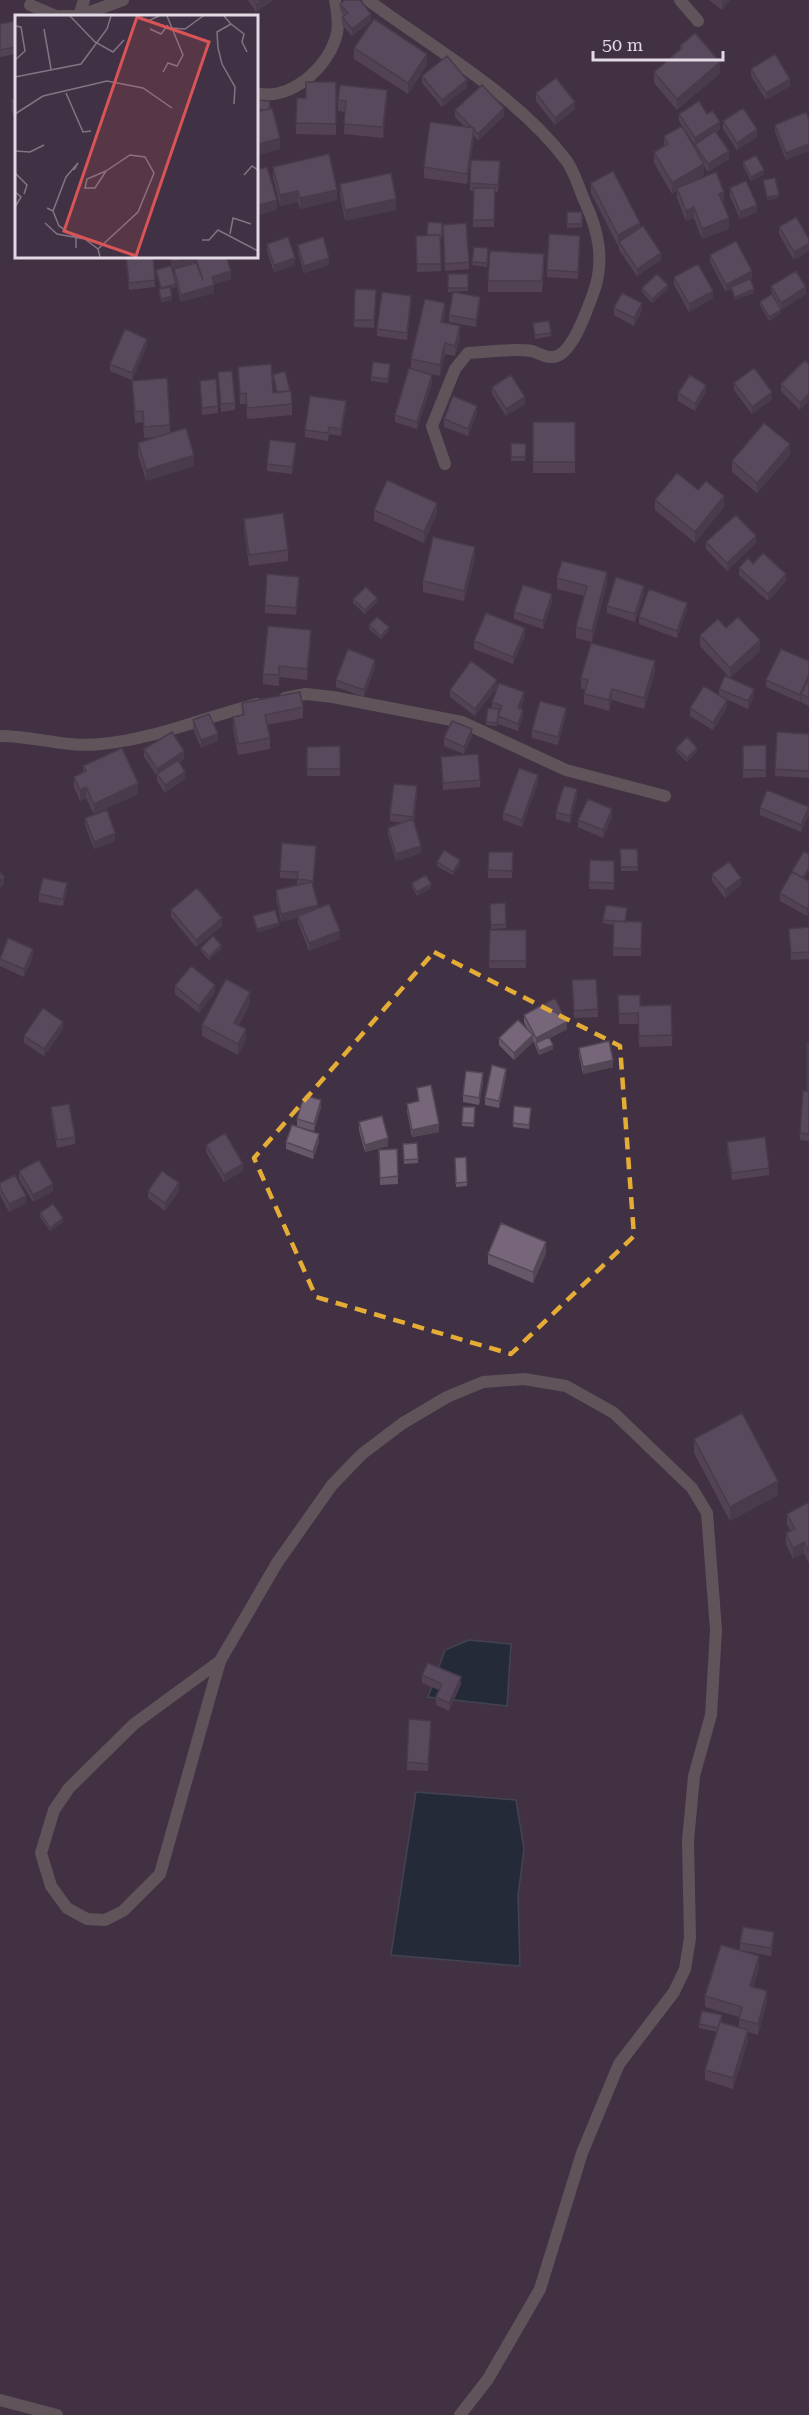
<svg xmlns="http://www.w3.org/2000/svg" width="809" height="2415" viewBox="0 0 809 2415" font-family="'Roboto Serif',serif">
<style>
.water{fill:#00232c;stroke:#445a64;stroke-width:1.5}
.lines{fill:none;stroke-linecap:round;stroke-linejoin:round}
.street{stroke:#887d75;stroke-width:12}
.wall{fill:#665869}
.shaded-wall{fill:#534755}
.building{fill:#77667a;stroke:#534755;stroke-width:1.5}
.marked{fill:none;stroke:#e5ad36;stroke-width:4.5;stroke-dasharray:12 8;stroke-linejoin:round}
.inset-road{fill:none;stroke:#827484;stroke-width:1.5}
.view{fill:#d95457;fill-opacity:0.15;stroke:#d95457;stroke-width:3}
.inset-edge{fill:none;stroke:#e3d9e5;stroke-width:3}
</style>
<rect width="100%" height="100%" fill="#413144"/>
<path class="water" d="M469,1640L511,1644L507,1706L428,1697L445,1650Z
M416,1792L516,1800L524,1849L518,1896L520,1966L391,1955Z"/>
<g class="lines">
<path class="street" d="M368,0C435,50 515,93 566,160C575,172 579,189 585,202C599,232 605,262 593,294C587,310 572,356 553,357C546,358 539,353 532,351C512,348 487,352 468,353L455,369L432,426L445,464
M680,0L698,21
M30,5L56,16
M61,16H79L123,0
M79,16L84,0
M256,93C291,102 330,66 337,33C339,23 337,11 335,0
M285,698L306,694L333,697L462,722L566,770L665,796
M0,736C34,736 67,748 101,744C155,739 205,717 257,704
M220,1661L134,1724L69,1788L54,1810L41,1853L51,1886L67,1908L87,1919L105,1920L123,1911L160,1874L220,1661L277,1563L332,1485L362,1454L403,1423L447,1397L483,1382L524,1379L566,1386L614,1413L692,1488L707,1513L716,1630L711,1715L694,1776L688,1841L690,1938L685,1969L674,1992L619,2064L582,2153L540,2289L488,2379L460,2415
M0,2400L57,2415"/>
</g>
<path class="wall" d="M248,0H273L256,12Z
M709,0H730L722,10Z
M340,4L371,21L352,36L342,25V17L344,16L340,11Z
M16,21V54L0,57V24Z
M680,46L720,73L677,110L654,83V72L680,50Z
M354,48L427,65L408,94L354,59Z
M751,69L790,86L766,100L751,76Z
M422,76L467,87L442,107L422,83Z
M336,82V135L296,134L297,98H306Z
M536,93L575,109L555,125L536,101Z
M16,99V124L11,108V100Z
M338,100H387L383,138L344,134L345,112L338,111Z
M455,110L504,116L478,141L474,136L467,184L424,178V167L465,127L455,117Z
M679,114H707L720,129L716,132L729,159L708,172L704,166V175L695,180L724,202L723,203L729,229L702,239L694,218L686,221L677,198V191L672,194L654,163V152L664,146V136L695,148V145L679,121Z
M809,120V151L786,160L775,132V125Z
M723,121L757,137L737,150L723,129Z
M743,162L764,174L751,181L743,166Z
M273,167L337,200L300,209L298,202L280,206L273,177Z
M500,169L498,192H495L494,227H473V191H470V183Z
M591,183L640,228L661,260L637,276L619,250V245L618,246L591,193Z
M340,184L396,210L345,221L340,195Z
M730,188L757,212L740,219L730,196Z
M567,212H582V227L567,228Z
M442,223V239H440L441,271L417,272L416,236L427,235Z
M779,227L809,239V251L794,260L779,234Z
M443,232L469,262V269L445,271Z
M267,244L295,265L274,272L267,251Z
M580,244L578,279L547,277V270Z
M298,245L329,265L304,273L298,252Z
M474,247L488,252L487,267L472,265Z
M710,255L752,278L750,279L754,293L735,300L731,289L726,292L710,262Z
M126,256H153L155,287L129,290Z
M170,256H195V263L196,264V259L231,279L214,284V293L181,302L174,276V269L180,268L173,269Z
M544,265L542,292H488V281Z
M156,270L176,287L171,289L172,300L161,302L159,293V289H161L156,274Z
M448,274H468V291L448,292Z
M674,277L713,298L689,312L674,285Z
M771,286L806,294L781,310V313L769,321L760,305V302L772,294Z
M642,288L668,289L652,303L642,292Z
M355,289L376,290L374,328L354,327Z
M411,304L407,340L377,336V329Z
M480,304L476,327L449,322V315Z
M614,308L642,310L634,326L614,315Z
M445,314L443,322L460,337L455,356L445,354L440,376L418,371L432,383L417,429L395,422V415L411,369V359Z
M533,323L551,333V336L535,339Z
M147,346L132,380L110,371V364Z
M805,360L800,410L781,391V384Z
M238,367L273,393L277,392L273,375L292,404V415L247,419L246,404H240Z
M390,368L388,383L371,381V377Z
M218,372L235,403V410L221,412Z
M132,381L170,425V433L194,466L146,481L138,454V443L159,437L144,438L143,422L135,423Z
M200,381L218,406V413L202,415Z
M734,383L772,399L752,414L734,390Z
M492,387L525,404L506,416L492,394Z
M706,392L695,411L678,401V393Z
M346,408L341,436L329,434L328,441L305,437V430Z
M477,413L468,436L444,427V419Z
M533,422H575V473H533Z
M511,443L526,444L525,461H511Z
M296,450L292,474L267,471V464Z
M790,455L757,493L732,472V461Z
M698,490L724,507L695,543L655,510V500Z
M374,510L437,513L424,543L374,521Z
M244,519L288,550V561L249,566L244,529Z
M706,542L756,543L727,571L706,549Z
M475,558L464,601L423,592V581Z
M753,564L786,581L768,601L739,575V568Z
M557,578L607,583L592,642L576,638V627L585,596L557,589Z
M299,585L296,615L265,613V605Z
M644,593L635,622L607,613V606Z
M353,599L377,602L365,614L353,603Z
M552,601L543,629L514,619V612Z
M687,610L677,638L639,624V617Z
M369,625L389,631L381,639L369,629Z
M726,628L760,651L730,678L700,646V635Z
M525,635L513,664L474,649V641Z
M311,641L307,680L279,677V686L263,684V674Z
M809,661V706L801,702V699L800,702L766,687V680Z
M375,667L364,697L336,687V680Z
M655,672L644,709L612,700L609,711L584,704V694L585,690L581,688V678Z
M497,687L524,699L521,709L523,717L518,731L498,724V719L497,726L486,725V722L492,708V702L497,687L475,716L450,697V690Z
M719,689L754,696L748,709L726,699L727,707L713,730L690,716V708L719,695Z
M242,703L303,707V718L267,725L270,738V749L238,755L233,728V717L242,715Z
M566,715L558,745L532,738V730Z
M193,720L218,741L201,748L193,728Z
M809,734V778L775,776V769Z
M472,737L464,754L444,746V738Z
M766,745V777L743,778V746Z
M340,746V776H307V747Z
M676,748L697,751L687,762L676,751Z
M144,749L184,759L179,762L185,779L165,793L157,781V776L144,757Z
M441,757L480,780V787L443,790Z
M83,766L138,794L94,814L86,798L80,801L74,787V777L83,772Z
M538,782L522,827L503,820V813Z
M417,794L414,823L421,853L396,861L388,835V828L403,823L390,821V814Z
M577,797L570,823L556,819V812Z
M760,808L809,815L801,832L760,815Z
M612,817L603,838L578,827V820Z
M85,818L115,841L94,849L85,825Z
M620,849H637L638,871H621Z
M513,852L512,878H488V870Z
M316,853L313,888L318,909L340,939L309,951L298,923V917L281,922L276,898V890L297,885V879L280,878V871Z
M614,861V890L589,889V882Z
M437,862L460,864L453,875L437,866Z
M792,873L809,881L807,916L780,901V893Z
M712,874L741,885L725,898L712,881Z
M412,883L431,888L417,896L412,886Z
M67,890L63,906L39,902V894Z
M505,903L506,928L491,929L490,904Z
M171,910L222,926L196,947L171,917Z
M627,912L625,922H642L641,956H613V925L603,923V920Z
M809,927V959L791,960L789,929Z
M490,930H526V968H489Z
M201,948L221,949L209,960L201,951Z
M33,956L24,977L0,966V958Z
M572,980L598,1009V1017L574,1018Z
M175,986L215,992L199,1013L175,994Z
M618,995L640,1006L672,1035V1046L639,1047L638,1024H619Z
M250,1003L239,1025L246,1039L238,1055L202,1036V1025Z
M524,1015L567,1029L550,1038L553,1049L539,1055L533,1040V1042L514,1060L499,1045V1038L528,1030L524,1022Z
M63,1029L44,1056L24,1043V1036Z
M807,1043H809V1141L800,1140V1133L807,1091Z
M579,1048L613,1067L583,1074L579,1055Z
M506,1076L499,1108L485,1105V1098Z
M483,1081L479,1105L463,1102V1095Z
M417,1088L439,1132L412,1137L407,1111V1104L418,1101Z
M51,1107L75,1137V1144L57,1148L51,1114Z
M321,1107L314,1131L297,1126L319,1142L313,1159L286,1149V1142L297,1126V1119Z
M463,1107H475L474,1127L462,1126Z
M531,1112L529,1129L513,1127V1123Z
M359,1122L388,1146L365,1152L359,1130Z
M727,1142L769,1168V1175L732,1180L727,1150Z
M417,1143L418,1163L404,1164L403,1144Z
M206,1145L243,1171L224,1182L206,1152Z
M397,1149L398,1184L380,1185L379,1150Z
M455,1158L467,1182V1186L456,1187Z
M19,1171L53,1191L33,1202L19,1179Z
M0,1183L26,1203L9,1212L0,1195Z
M148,1191H179L165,1211L148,1198Z
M40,1213L63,1222L50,1231L40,1217Z
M546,1253L533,1283L488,1264V1254Z
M694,1439L778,1495L730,1521L694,1453Z
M809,1502V1563L804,1553L793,1559L786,1544V1533L790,1531L787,1524V1514Z
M422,1675L461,1684L449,1711L436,1705V1697L439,1690L422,1683Z
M431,1728L428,1771L407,1770V1762Z
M774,1940L771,1956L740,1950V1943Z
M759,1967L753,1987L767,2002L758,2035L748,2032V2041L733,2089L705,2080V2070L717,2032L699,2028V2024L722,2019L721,2022L739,2027V2017L705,2007V1996Z"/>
<path class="shaded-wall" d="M263,0H273L256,12V4Z
M722,0H730L722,10Z
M371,14V21L352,36V29Z
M427,54V65L408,94V83Z
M720,62V73L677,110V99Z
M790,79V86L766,100V93Z
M467,80V87L442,107V100Z
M387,90V100L383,138V127Z
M575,102V109L555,125V118Z
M504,108V116L478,141V134Z
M720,122V129L695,146V138Z
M474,128V139L467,184V174Z
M757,129V137L737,150V143Z
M280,138V149L256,156V145Z
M809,144V151L786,160V153Z
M729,151V159L708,172V164Z
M704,164V175L678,190L677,188V191L672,194V183Z
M764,170V174L751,181V177Z
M337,190V200L300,209V198Z
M298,191V202L280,206V195Z
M724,192V202L719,204V194Z
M779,195V198L767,201V197Z
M396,199V210L345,221V210Z
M277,200V210L256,216V206Z
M757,205V212L740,219V212Z
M694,207V218L686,221V211Z
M729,218V229L702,239V229Z
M640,223V234L619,242L618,246V235Z
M809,244V251L794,260V252Z
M661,253V260L637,276V269Z
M195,256V264L173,269V262Z
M295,258V265L274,272V265Z
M329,258V265L304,273V266Z
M231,271V279L212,284V277Z
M752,271V278L732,289L731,287V289L726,292V285Z
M176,284V287L161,292V288Z
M214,285V293L181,302V295Z
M668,285V289L652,303V299Z
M806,287V294L781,310V303Z
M754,289V293L735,300V297Z
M713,291V298L689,312V304Z
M172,296V300L161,302V299Z
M411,296V304L407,340V333Z
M480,297V304L476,327V320Z
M445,303V314L441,332V322Z
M642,303V310L634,326V318Z
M781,310V313L769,321V317Z
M460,326V337L455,356V346Z
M147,339V346L132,380V373Z
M445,343V354L440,376V365Z
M432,375V383L417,429V422Z
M706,385V392L695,411V404Z
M772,392V399L752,414V407Z
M809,394V401L800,410V403Z
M525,397V404L506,416V409Z
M346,401V408L341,436V429Z
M477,406V413L468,436V429Z
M296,443V450L292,474V467Z
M790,444V455L757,493V483Z
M194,455V466L146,481V470Z
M724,496V507L695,543V532Z
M437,503V513L424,543V532Z
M756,536V543L727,571V563Z
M475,547V558L464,601V591Z
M607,572V583L592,642V631Z
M786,574V581L768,601V594Z
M644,586V593L635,622V614Z
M552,594V601L543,629V621Z
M377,598V602L365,614V610Z
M687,603V610L677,638V631Z
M389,627V631L381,639V636Z
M525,628V635L513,664V657Z
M311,630V641L307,680V669Z
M760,640V651L730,678V668Z
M375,660V667L364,697V690Z
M655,661V672L644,709V698Z
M809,674V681L801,694V699L800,702V695Z
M497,680V687L475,716V709Z
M612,689V700L609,711V700Z
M754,689V696L748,709V701Z
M524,692V699L518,715V708Z
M727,700V707L713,730V723Z
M566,708V715L558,745V737Z
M523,710V717L518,731V724Z
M472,729V737L464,754V747Z
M218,734V741L201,748V740Z
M697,748V751L687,762V758Z
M184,751V759L158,776L157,774V776V769Z
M185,772V779L165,793V785Z
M538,775V782L522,827V820Z
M138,783V794L94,814V804Z
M417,786V794L413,824V817Z
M86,787V798L80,801V790Z
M577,789V797L570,823V816Z
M809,807V815L801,832V825Z
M612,809V817L603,838V830Z
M115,833V841L94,849V842Z
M421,846V853L396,861V854Z
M460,860V864L453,875V872Z
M809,868V871L803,882V878Z
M4,877V885L0,888V881Z
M741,878V885L725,898V890Z
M67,883V890L63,906V899Z
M431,884V888L417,896V892Z
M318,905V913L281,922V914Z
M809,905V913L807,916V909Z
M222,918V926L196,947V940Z
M279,923V926L257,933V929Z
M340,931V939L309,951V943Z
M221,945V949L209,960V957Z
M33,949V956L24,977V969Z
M215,985V992L199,1013V1006Z
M250,992V1003L234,1033V1023Z
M63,1022V1029L44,1056V1049Z
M567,1022V1029L537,1045L536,1043V1045V1038Z
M246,1029V1039L238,1055V1044Z
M533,1035V1042L514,1060V1053Z
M553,1045V1049L539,1055V1051Z
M613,1060V1067L583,1074V1067Z
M506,1069V1076L499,1108V1101Z
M483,1073V1081L479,1105V1098Z
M321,1100V1107L314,1131V1124Z
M439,1124V1132L412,1137V1130Z
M319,1134V1142L313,1159V1152Z
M388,1138V1146L365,1152V1145Z
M243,1164V1171L224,1182V1175Z
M179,1183V1191L165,1211V1203Z
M53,1184V1191L33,1202V1195Z
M26,1196V1203L9,1212V1204Z
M63,1218V1222L50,1231V1228Z
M546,1242V1253L533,1283V1272Z
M778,1481V1495L730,1521V1507Z
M804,1542V1553L793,1559V1548Z
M461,1677V1684L449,1711V1703Z
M774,1932V1940L771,1956V1948Z
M759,1956V1967L750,1997V1986Z
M767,1991V2002L758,2035V2024Z
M748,2030V2041L733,2089V2078Z"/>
<path class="building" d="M253,0H263L256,4Z
M345,0H360L371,14L352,29L342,17L348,13L340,4Z
M374,19L427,54L408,83L354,48Z
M16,21V47L0,50V24Z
M695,33L720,62L677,99L654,72L682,48L680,46Z
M775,54L790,79L766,93L751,69Z
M447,56L467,80L442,100L422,76Z
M556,78L575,102L555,118L536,93Z
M306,82H336V124L296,123L297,98H306Z
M340,85L387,90L383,127L344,124L346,101L338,100Z
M482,85L504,108L478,134L455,110Z
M16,99V116L11,100Z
M256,100L270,101L269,109L264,110L256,109Z
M699,101L707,114L713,111L720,122L695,138L679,114Z
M272,108L280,138L256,145V112Z
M743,108L757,129L737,143L723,121Z
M806,112L809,120V144L786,153L775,125Z
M430,122L474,128L467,174L424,167Z
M682,126L704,164L672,183L654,152L668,144L664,136Z
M715,131L729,151L708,164L695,145Z
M329,154L337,190L300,198L298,191L280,195L273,167Z
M756,155L764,170L751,177L743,162Z
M471,160L500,161L498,185L470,183Z
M267,167L277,200L256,206V170Z
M613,171L640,223L618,235L591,183Z
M716,172L724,192L719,194L729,218L702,229L694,207L686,211L677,188Z
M391,173L396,199L345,210L340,184Z
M775,178L779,195L767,197L763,180Z
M746,181L757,205L740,212L730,188Z
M474,188H495L494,220H473Z
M567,212H582V224H567Z
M796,217L809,239V244L794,252L779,227Z
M428,222L442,223V236H440V235H427Z
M466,223L469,262L445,264L443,225Z
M643,226L661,253L637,269L619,242Z
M549,234L580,236L578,272L547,270Z
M440,235L441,264H417L416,236Z
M288,237L295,258L274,265L267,244Z
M323,237L329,258L304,266L298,245Z
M736,241L752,271L726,285L710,255Z
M474,247L488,248L487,263L472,262Z
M490,251L544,254L542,281H488Z
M126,256H153L155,280L129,283Z
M172,256H195L173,262Z
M203,256H226L231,271L212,277L214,285L181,295L174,269L196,263L203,280L196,259Z
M698,264L713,291L689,304L674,277Z
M171,266L176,284L161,288L156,270Z
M796,271L806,287L781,303L771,286Z
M448,274H468V288H448Z
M657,274L668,285L652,299L642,288Z
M750,279L754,289L735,297L731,287Z
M170,287L172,296L161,299L159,289Z
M355,289L376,290L374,320H354Z
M382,292L411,296L407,333L377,329Z
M453,292L480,297L476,320L449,315Z
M622,293L642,303L634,318L614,308Z
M772,294L781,310L769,317L760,302Z
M425,299L445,303L441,322L460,326L455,346L445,343L440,365L411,359Z
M549,321L551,333L535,335L533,323Z
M125,329L147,339L132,373L110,364Z
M805,360L809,364V394L800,403L781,384Z
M373,362L390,364L388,379L371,377Z
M271,364L273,393L291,391L292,404L247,408L246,393L240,394L238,367Z
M409,368L432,375L417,422L395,415Z
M754,368L772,392L752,407L734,383Z
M232,371L235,403L221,404L218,372Z
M285,371L290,391L277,392L273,375Z
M511,375L525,397L506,409L492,387Z
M690,375L706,385L695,404L678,393Z
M167,378L170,425L144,427L143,411L135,412L132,381Z
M216,379L218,406L202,408L200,381Z
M310,396L346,401L341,429L329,427L328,433L305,430Z
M453,396L477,406L468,429L444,419Z
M533,422H575V462H533Z
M764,423L790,444L757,483L732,461Z
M186,428L194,455L146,470L138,443Z
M270,440L296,443L292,467L267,464Z
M511,443L526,444L525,457H511Z
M677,473L698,490L706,481L724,496L695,532L655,500Z
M387,480L437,503L424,532L374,510Z
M283,513L288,550L249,555L244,519Z
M736,515L756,536L727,563L706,542Z
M433,537L475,547L464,591L423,581Z
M763,553L786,574L768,594L739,568L748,558L753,564Z
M562,561L607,572L592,631L576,627L587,586L557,578Z
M267,574L299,577L296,608L265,605Z
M616,577L644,586L635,614L607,606Z
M523,585L552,594L543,621L514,612Z
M366,587L377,598L365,610L353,599Z
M649,589L687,603L677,631L639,617Z
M486,613L525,628L513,657L474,641Z
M377,617L389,627L381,636L369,625Z
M738,617L760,640L730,668L700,635L718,619L726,628Z
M268,626L311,630L307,669L279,666V675L263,674Z
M591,643L655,661L644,698L612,689L609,700L584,694L588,680L581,678Z
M348,649L375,660L364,690L336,680Z
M781,649L809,661V674L800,695L766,680Z
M471,661L497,680L475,709L450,690Z
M725,676L754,689L748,701L719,689Z
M809,679V698L801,694Z
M499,683L524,692L518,708L523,710L518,724L498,716L502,706L492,702Z
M704,686L727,700L713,723L690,708Z
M300,692L303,707L265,715L270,738L238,744L233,717L244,715L242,703Z
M540,701L566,708L558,737L532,730Z
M488,708L499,709L497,723L486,722Z
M209,714L218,734L201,740L193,720Z
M452,721L472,729L464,747L444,738Z
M172,732L184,751L157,769L144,749Z
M777,732L809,734V771L775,769Z
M687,737L697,748L687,758L676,748Z
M766,745V770H743V746Z
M340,746V769H307V747Z
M122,748L138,783L94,804L86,787L80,790L74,777L86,771L83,766Z
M478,754L480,780L443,783L441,757Z
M178,760L185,772L165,785L157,774Z
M519,768L538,775L522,820L503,813Z
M394,784L417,786L413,817L390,814Z
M564,786L577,789L570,816L556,812Z
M767,790L809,807L801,825L760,808Z
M588,799L612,809L603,830L578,820Z
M107,810L115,833L94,842L85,818Z
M413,819L421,846L396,854L388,828Z
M282,843L316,846L313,881L297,879L298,872L280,871Z
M620,849H637L638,867H621Z
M444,850L460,860L453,872L437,862Z
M804,851L809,854V868L803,878L792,871Z
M489,852H513L512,871L488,870Z
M590,860L614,861V883L589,882Z
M729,862L741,878L725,890L712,874Z
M0,872L4,877L0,881Z
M792,872L809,881V905L807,909L780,893Z
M426,875L431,884L417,892L412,883Z
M43,878L67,883L63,899L39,894Z
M312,882L318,905L281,914L276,890Z
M197,888L222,918L196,940L171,910Z
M505,903L506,924L491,925L490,904Z
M329,904L340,931L309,943L298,916Z
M606,905L627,908L625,922L603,920Z
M275,910L279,923L257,929L253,916Z
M614,921L642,922L641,949L613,948Z
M809,927V952L791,953L789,929Z
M490,930H526V961H489Z
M213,936L221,945L209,957L201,948Z
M8,938L33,949L24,969L0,959Z
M191,966L215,985L199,1006L175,986Z
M226,979L250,992L234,1023L246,1029L238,1044L202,1025Z
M596,979L598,1009L574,1011L572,980Z
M618,995H640V1006L671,1005L672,1035L639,1036L638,1013L619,1014Z
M555,998L567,1022L536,1038L524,1015Z
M43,1008L63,1022L44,1049L24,1036Z
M518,1020L533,1035L514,1053L499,1038Z
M549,1037L553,1045L539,1051L536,1043Z
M609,1041L613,1060L583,1067L579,1048Z
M807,1043H809V1089H807Z
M492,1065L506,1069L499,1101L485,1098Z
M466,1071L483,1073L479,1098L463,1095Z
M431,1085L439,1124L412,1130L407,1104L419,1101L417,1088Z
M803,1091H809V1134L800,1133Z
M304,1095L321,1100L314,1124L297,1119Z
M69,1104L75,1137L57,1140L51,1107Z
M514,1106L531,1108L529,1125L513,1123Z
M463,1107H475L474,1123H462Z
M382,1116L388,1138L365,1145L359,1122Z
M292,1125L319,1134L313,1152L286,1142Z
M225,1133L243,1164L224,1175L206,1145Z
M765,1137L769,1168L732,1173L727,1142Z
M417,1143L418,1159L404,1160L403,1144Z
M397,1149L398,1176L380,1178L379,1150Z
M466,1157L467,1182L456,1183L455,1158Z
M39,1160L53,1184L33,1195L19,1171Z
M162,1171L179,1183L165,1203L148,1191Z
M15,1175L26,1196L9,1204L0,1188V1183Z
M53,1204L63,1218L50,1228L40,1213Z
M501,1223L546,1242L533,1272L488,1254Z
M742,1413L778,1481L730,1507L694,1439Z
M809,1502V1552L804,1542L793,1548L786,1533L795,1529L787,1514Z
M428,1663L461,1677L449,1703L436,1697L442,1684L422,1675Z
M409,1719L431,1721L428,1764L407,1762Z
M743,1927L774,1932L771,1948L740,1943Z
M721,1945L759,1956L750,1986L767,1991L758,2024L739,2019L742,2007L705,1996Z
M702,2011L722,2015L718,2028L699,2024Z
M720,2022L748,2030L733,2078L705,2070Z"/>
<path d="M0 0H809V2415H0ZM434,952L620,1046L634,1236L511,1354L316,1297L254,1158Z" fill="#413144" fill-opacity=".55" fill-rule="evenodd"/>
<path class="marked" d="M434,952L620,1046L634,1236L511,1354L316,1297L254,1158Z"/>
<g transform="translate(15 15)">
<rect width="243" height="243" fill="#413144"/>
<path class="inset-road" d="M55,1L80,27L98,37L109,25M209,1L216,9L202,17L203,33L207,49L220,72L219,89M125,4L133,6L144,1M216,9L229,19L227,27L232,37M0,11L6,12L10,36L0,45M155,13L170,14L188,1M29,14L36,54M135,14L146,19L153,10M148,57L153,48L162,51L168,40L152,1M0,62L66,49L92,14L96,1M51,78L68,117L76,116M0,99L28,81L92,66L128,73L157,93M0,136L15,137L29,130M0,158L12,170L9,179M229,160L237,151L243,155M0,177L6,182L0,192M32,193L38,196L44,211L61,222V233M38,196L51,162L63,148L59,155M30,208L42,219L70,224L83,234M215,219L218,203L236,209M187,225H194L203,215L243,236M85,242L83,234L123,197L139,158L130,142L115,140L91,156L80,173H70L72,164L91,156"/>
<path class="view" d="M122,2L194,27L121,241L49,216Z"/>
<rect width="243" height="243" class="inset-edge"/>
</g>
<path d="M593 51v9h130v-9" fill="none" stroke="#e3d9e5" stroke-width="3"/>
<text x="602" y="51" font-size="18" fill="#e3d9e5" stroke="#413144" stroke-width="4.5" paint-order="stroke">50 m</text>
</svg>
